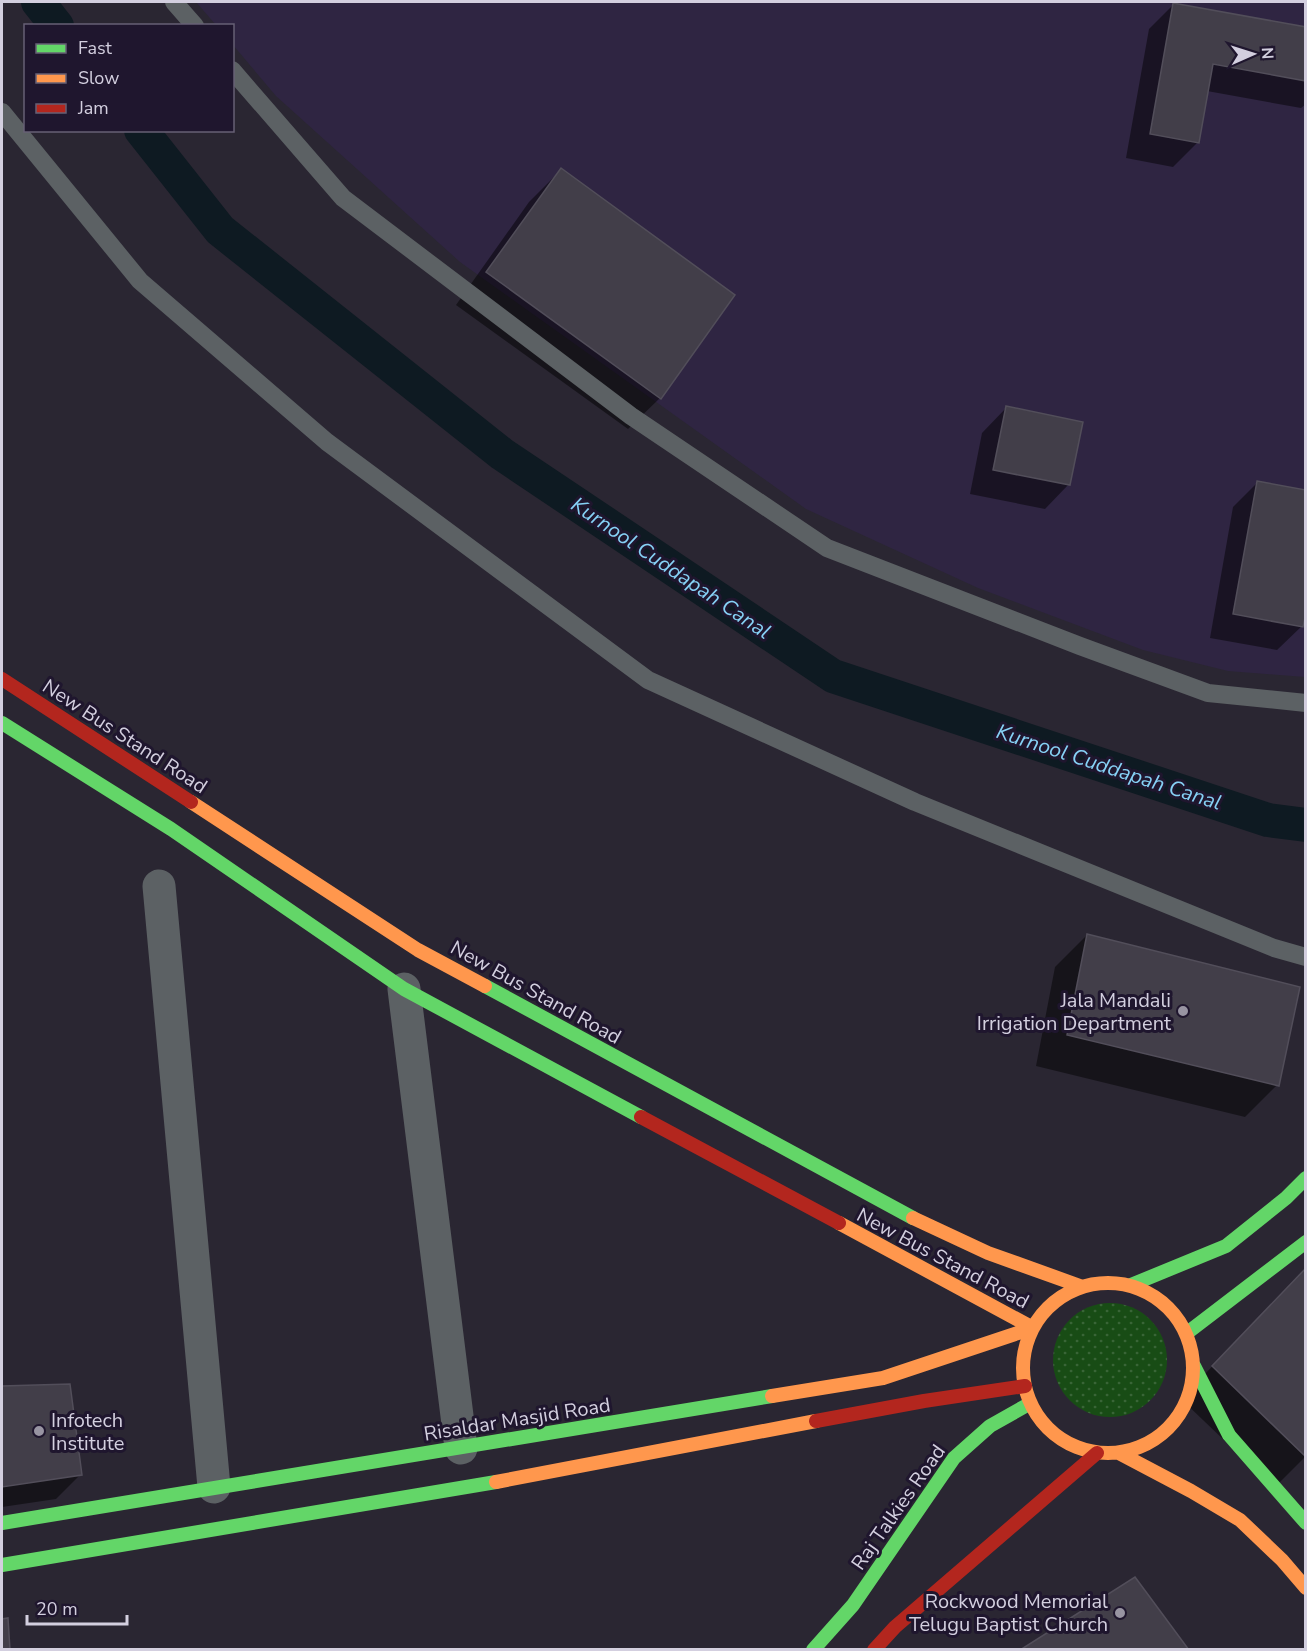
<svg xmlns="http://www.w3.org/2000/svg" width="1307" height="1651" viewBox="0 0 1307 1651" font-family="'Nunito Sans',sans-serif">
<style>
.built{fill:#2f2542}
.grass{fill:url(#grass-dots)}
.shadow{fill:#0007}
.lines{fill:none;stroke-linecap:round;stroke-linejoin:round}
.canal{stroke:#0e1a22;stroke-width:34}
.building{fill:#423e49;stroke:#524e5a;stroke-width:1.5}
.lane{stroke:#5c6164;stroke-width:18}
.street{stroke:#5c6164;stroke-width:33}
.fast{stroke:#63d668;stroke-width:14}
.slow{stroke:#ff974d;stroke-width:14}
.jam{stroke:#b3261e;stroke-width:14}
.poi-dot{fill:#9894a2;stroke:#1f162e;stroke-width:2}
.labels{text-anchor:middle;stroke-width:6;stroke-linejoin:round;paint-order:stroke}
.street-label{font-size:20px;fill:#d3cfdf;stroke:#1f162e}
.poi-label{font-size:20px;fill:#d3cfdf;stroke:#1f162e;text-anchor:end}
.water-label{font-size:21px;font-style:italic;fill:#86d1f5;stroke:#1f162e}
</style>
<defs>
<pattern id="grass-dots" width="8" height="8" patternUnits="userSpaceOnUse" patternTransform="scale(1.5)"><rect width="8" height="8" fill="#184c15"/><path d="M2 2h.1M6 6h.1" fill="none" stroke="#396537" stroke-width="1.8" stroke-linecap="round"/></pattern>
</defs>
<rect width="100%" height="100%" fill="#2a2632"/>
<path class="built" d="M196,2H1305V677L1228,671L1143,650L978,588L806,509L460,262L276,96L233,45L232,26L216,25Z"/>
<path class="grass" d="M1053 1360a57 57 0 1 1 114 0a57 57 0 1 1-114 0Z"/>
<path class="shadow" d="M1174,4L1306,28V104L1301,108L1207,91L1198,142L1173,167L1126,158L1149,29Z
M561,170L660,398L628,429L456,305L529,202Z
M1006,408L1069,484L1045,509L970,494L982,433Z
M1257,483L1302,626L1277,650L1210,638L1233,507Z
M1087,935L1277,1085L1245,1117L1036,1066L1055,967Z
M1295,1280L1306,1456L1274,1488L1181,1399Z
M68,1385L80,1475L56,1499L2,1507V1388Z"/>
<g class="lines">
<path class="canal" d="M38,2L57,26
M141,130L220,230L502,454L833,676L1268,820L1306,825"/>
</g>
<path class="building" d="M1173,3L1306,27V81L1213,64L1199,143L1150,134Z
M561,168L735,295L661,399L486,272Z
M1006,406L1083,422L1070,485L993,470Z
M1257,481L1306,490V613L1303,627L1233,614Z
M1087,934L1300,987L1279,1086L1067,1035Z
M1306,1268V1457L1212,1366Z
M70,1384L82,1475L2,1487V1386Z
M1135,1577L1189,1650H1020Z
M8,1618L10,1650H2V1619Z"/>
<g class="lines">
<path class="lane" d="M174,2L195,26
M232,70L343,198L631,416L827,548L1080,646L1208,693L1306,703
M2,112L140,281L327,442L648,680L915,802L1274,948L1306,957"/>
<path class="street" d="M159,886L214,1487
M404,989L461,1448"/>
<path class="fast" d="M2,723L171,829L404,989L641,1117
M485,986L913,1218
M1131,1285L1226,1246L1286,1198L1306,1178
M1187,1333L1306,1242
M1194,1366L1229,1435L1306,1523
M2,1523L772,1396
M2,1565L496,1482
M813,1650L853,1605L954,1458L990,1426L1029,1404"/>
<path class="slow" d="M191,802L418,950L485,986
M913,1218L988,1253L1080,1286
M839,1223L1033,1328
M1023 1368a85 85 0 1 1 170 0a85 85 0 1 1-170 0Z
M772,1396L883,1378L1033,1328
M1119,1453L1191,1491L1240,1520L1282,1560L1306,1588
M496,1482L816,1421"/>
<path class="jam" d="M2,679L191,802
M641,1117L839,1223
M816,1421L924,1401L1025,1386
M874,1650L895,1627L1097,1453"/>
</g>
<g class="poi-dot">
<circle cx="1183" cy="1011" r="6"/>
<circle cx="39" cy="1431" r="6"/>
<circle cx="1120" cy="1613" r="6"/>
</g>
<g class="labels">
<g class="street-label">
<text transform="translate(125 736) rotate(33)" y="7">New Bus Stand Road</text>
<text transform="translate(536 992) rotate(29)" y="7">New Bus Stand Road</text>
<text transform="translate(943 1258) rotate(28)" y="7">New Bus Stand Road</text>
<text transform="translate(517 1419) rotate(-9)" y="7">Risaldar Masjid Road</text>
<text transform="translate(898 1507) rotate(-55)" y="7">Raj Talkies Road</text>
</g>
<g class="poi-label">
<text x="1171" y="1007">Jala Mandali<tspan x="1171" dy="23">Irrigation Department</tspan></text>
<text x="51" y="1427" text-anchor="start">Infotech<tspan x="51" dy="23">Institute</tspan></text>
<text x="1108" y="1608">Rockwood Memorial<tspan x="1108" dy="23">Telugu Baptist Church</tspan></text>
</g>
<g class="water-label">
<text transform="translate(671 568) rotate(34)" y="7">Kurnool Cuddapah Canal</text>
<text transform="translate(1109 767) rotate(18)" y="7">Kurnool Cuddapah Canal</text>
</g>
</g>
<rect width="1307" height="1651" fill="none" stroke="#d3cfdf" stroke-width="6"/>
<rect x="24" y="24" width="210" height="108" fill="#1f162e" stroke="#676075" stroke-width="1.5"/>
<rect x="36" y="44" width="30" height="9" fill="#63d668" stroke="#676075" stroke-width="1.5"/>
<text x="78" y="54" font-size="18" fill="#d3cfdf">Fast</text>
<rect x="36" y="74" width="30" height="9" fill="#ff974d" stroke="#676075" stroke-width="1.5"/>
<text x="78" y="84" font-size="18" fill="#d3cfdf">Slow</text>
<rect x="36" y="104" width="30" height="9" fill="#b3261e" stroke="#676075" stroke-width="1.5"/>
<text x="78" y="114" font-size="18" fill="#d3cfdf">Jam</text>
<g transform="translate(1253 54) rotate(87)" stroke="#1f162e" stroke-width="4.5" paint-order="stroke">
<path d="M0-4.5L10 22L0 15L-10 22Z" fill="#d3cfdf"/>
<text y="-9" font-size="16" font-weight="bold" text-anchor="middle" fill="#d3cfdf">N</text>
</g>
<path d="M27 1615v9h100v-9" fill="none" stroke="#d3cfdf" stroke-width="3"/>
<text x="36" y="1615" font-size="18" fill="#d3cfdf" stroke="#1f162e" stroke-width="4.5" paint-order="stroke">20 m</text>
</svg>
